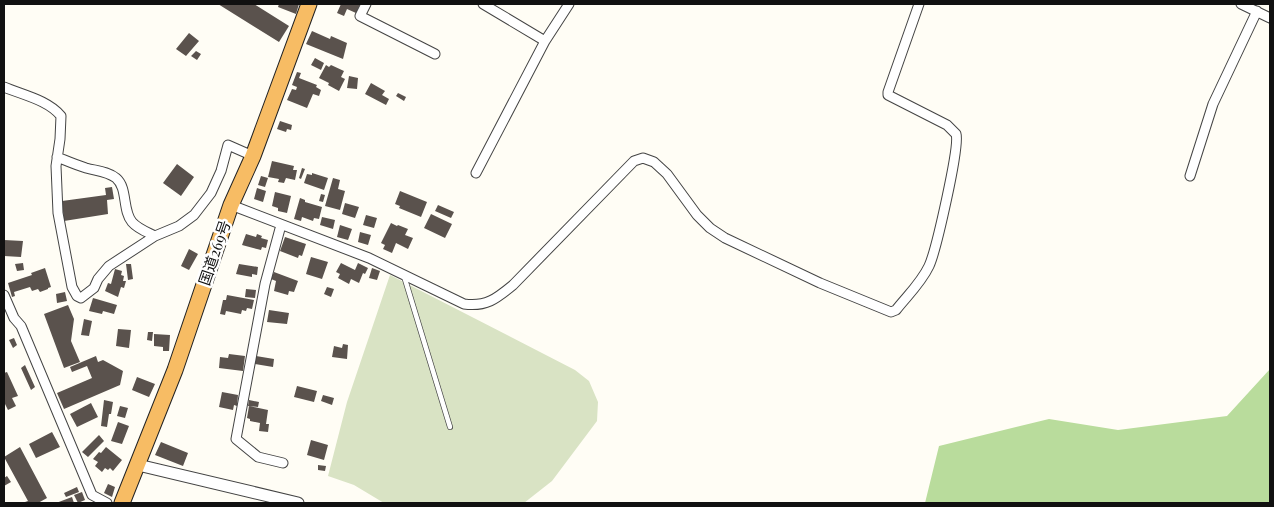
<svg xmlns="http://www.w3.org/2000/svg" width="1274" height="507" viewBox="0 0 1274 507" font-family="'Playfair Display','Noto Sans JP',serif">
<style>
.forest{fill:#b9dc9c}
.cemetery{fill:#d9e3c4}
.building{fill:#5a524d}
.lines{fill:none;stroke-linecap:round;stroke-linejoin:round}
.service-casing{stroke:#444;stroke-width:6}
.minor-casing{stroke:#444;stroke-width:11}
.tertiary-casing{stroke:#444;stroke-width:13}
.trunk-casing{stroke:#222;stroke-width:17}
.service{stroke:#fff;stroke-width:4.5}
.minor{stroke:#fff;stroke-width:9}
.tertiary{stroke:#fff;stroke-width:11}
.trunk{stroke:#f7bc64;stroke-width:15}
.labels{text-anchor:middle;stroke-width:5;stroke-linejoin:round;paint-order:stroke}
.street-label{font-size:15px;fill:#111;stroke:#fff}
</style>
<rect width="100%" height="100%" fill="#fffdf5"/>
<path class="forest" d="M1270,369V503H925L939,446L1049,419L1118,430L1227,416Z"/>
<path class="cemetery" d="M390,275L575,370L589,381L598,402L597,421L552,481L524,503H384L354,485L328,476L347,402Z"/>
<path class="building" d="M218,4H254L289,26L279,42Z
M279,4H299L296,14L278,7Z
M341,4H360L356,13L347,9L344,16L337,13Z
M312,31L330,39L331,36L347,43L343,59L306,44Z
M189,33L199,41L186,56L176,49Z
M196,51L201,54L197,60L191,56Z
M315,58L324,63L321,70L311,65Z
M326,65L329,67L331,65L344,71L341,77L345,79L339,91L328,85L329,83L319,78Z
M297,72L301,73L299,78L317,85L316,87L321,90L319,96L313,94L307,108L287,100L292,89L296,90L297,87L292,85Z
M349,76L358,78L357,89L347,88Z
M371,83L385,91L382,95L389,99L386,105L365,94Z
M398,93L406,97L404,101L396,96Z
M280,121L292,125L291,130L287,129L286,132L277,129Z
M272,161L294,166L293,170H297L295,180L286,178L284,183L278,182L279,179L268,177Z
M177,164L194,177L181,196L163,183Z
M302,168L305,169L301,179L299,178Z
M312,173L328,178L324,190L304,183L307,174L312,175Z
M261,176L268,178L265,187L258,185Z
M333,178L340,180L338,189L345,191L340,210L325,206Z
M112,187L114,199L107,200L108,214L64,221L62,201L106,195L105,188Z
M257,188L266,191L263,202L254,199Z
M400,191L427,202L421,217L399,208L400,206L395,204Z
M275,192L291,196L287,213L278,211V208L272,206Z
M321,194L325,195L323,202L319,201Z
M300,198L305,200V202L322,207L319,219L314,218L313,221L302,217L301,221L294,219Z
M345,203L359,207L355,218L342,214Z
M438,205L454,212L451,218L435,211Z
M431,214L452,224L445,238L424,228Z
M366,215L377,218L374,228L363,225Z
M322,217L335,220L333,229L320,225Z
M391,223L397,226L398,225L408,229L405,235L413,238L408,249L396,243L392,253L383,249L385,245L381,243Z
M340,225L352,229L348,240L337,237Z
M360,232L371,235L368,245L358,242Z
M246,234L256,237L257,234L262,236L261,238L268,240L266,248L262,247L261,250L242,245Z
M285,237L306,244L302,256L299,255L298,258L280,251Z
M4,240L23,241L21,257L4,256Z
M189,249L198,254L189,270L181,266Z
M311,257L328,262L322,279L306,274Z
M23,263L24,270L17,271L15,264Z
M341,263L355,270L358,263L368,268L365,274L363,273L359,283L351,279L349,284L338,278L340,274L336,272Z
M126,264H131L133,279L128,280Z
M239,264L258,267L257,275L252,274V277L236,274Z
M45,268L51,287L48,288V289L40,292L38,289L32,291L30,287L14,292L15,296L12,297L8,283L32,275L31,273Z
M372,268L380,271L377,280L369,278Z
M115,269L122,271L121,275L124,276L123,281H126L124,288L121,287L118,297L105,291L108,283L111,284Z
M274,272L298,281L294,292L289,291L288,295L274,291L276,281L271,279Z
M327,287L334,289L331,297L324,294Z
M246,289L256,290L255,298L245,297Z
M65,292L67,301L57,303L56,294Z
M227,295L254,300L252,309L247,308L246,311L242,310L241,314L226,311L225,315L220,314L223,300H226Z
M93,298L117,305L114,314L103,311L102,314L89,311Z
M68,305L74,319L71,341L80,362L64,368L44,314Z
M269,310L289,313L287,324L267,322Z
M84,319L92,321L89,336L81,335Z
M118,329L131,330L129,348L116,346Z
M148,332H153L152,341L147,340Z
M154,334L170,335L169,351H163V347L154,346Z
M14,338L17,345L13,348L9,340Z
M343,344L348,345L347,359L332,357L334,346L342,348Z
M229,354L245,356L243,371L219,368L220,357L228,358Z
M96,356L98,362L103,360L123,371L120,385L64,409L57,393L92,378L87,366L72,372L70,367Z
M256,356L274,359L273,367L255,364Z
M25,365L35,387L31,390L21,368Z
M7,372L18,396L12,398L16,406L8,410L4,402V373Z
M137,377L155,384L149,397L132,390Z
M297,386L317,391L314,402L294,397Z
M222,392L238,395L237,406L234,405L233,410L219,407Z
M323,395L334,398L332,405L321,401Z
M104,400L113,402L111,414H109L107,427L101,426Z
M249,400L259,402L258,407L248,406Z
M91,403L98,417L77,427L70,414Z
M120,406L128,408L125,418L117,416Z
M249,406L268,410L266,424H269L268,432L259,431L260,423L250,421V419L247,418Z
M118,422L129,426L122,444L111,441Z
M52,432L60,447L36,458L29,444Z
M99,435L104,441L88,457L82,452Z
M311,440L328,445L324,460L307,455Z
M161,442L188,453L183,466L155,455Z
M20,447L47,498L38,503H22L28,501L4,457Z
M106,447L122,460L113,471L110,468L108,470L105,468L102,472L95,466L98,462L93,459L99,452L101,453Z
M318,465L326,466L325,471L318,470Z
M7,476L11,482L4,486V478Z
M108,484L115,487L112,497L104,493Z
M77,487L79,492L66,497L64,493Z
M82,492L85,500L78,503L74,495Z
M72,497L74,503H56Z"/>
<g class="lines">
<defs>
<path id="service" d="M404,276L450,427"/>
<path id="minor" d="M366,4L360,16L435,54
M483,4L545,41
M1241,4L1270,18
M4,87C23,95 48,100 61,116L60,139L56,166L58,213L72,287L77,296L81,298L94,288L98,279L109,266L155,236L179,226L194,215L211,193L221,171L228,145L253,156
M57,157C67,161 76,165 86,168C97,171 107,171 116,178C128,188 122,210 132,222C138,229 147,232 155,236
M476,173L545,41L569,4
M1190,176L1213,104L1257,11
M231,205L369,258L464,304C486,307 496,299 513,285L634,161L643,158L654,162L667,174L697,215L710,228L725,238L820,283L891,312L896,310C907,296 921,283 929,266C936,251 960,146 956,134L947,125L888,95V92L919,4
M281,225L265,284L236,439L258,457L283,463
M4,295L14,318L21,326L92,495L107,503"/>
<path id="tertiary" d="M138,465L298,503"/>
<path id="trunk" d="M122,503L175,370L231,205L253,156L309,4"/>
</defs>
<use href="#service" class="service-casing"/>
<use href="#minor" class="minor-casing"/>
<use href="#tertiary" class="tertiary-casing"/>
<use href="#trunk" class="trunk-casing"/>
<use href="#service" class="service"/>
<use href="#minor" class="minor"/>
<use href="#tertiary" class="tertiary"/>
<use href="#trunk" class="trunk"/>
</g>
<g class="labels">
<g class="street-label">
<text transform="translate(215 253) rotate(-71)" y="5">国道269号</text>
</g>
</g>
<rect width="1274" height="507" fill="none" stroke="#111111" stroke-width="10"/>
</svg>
